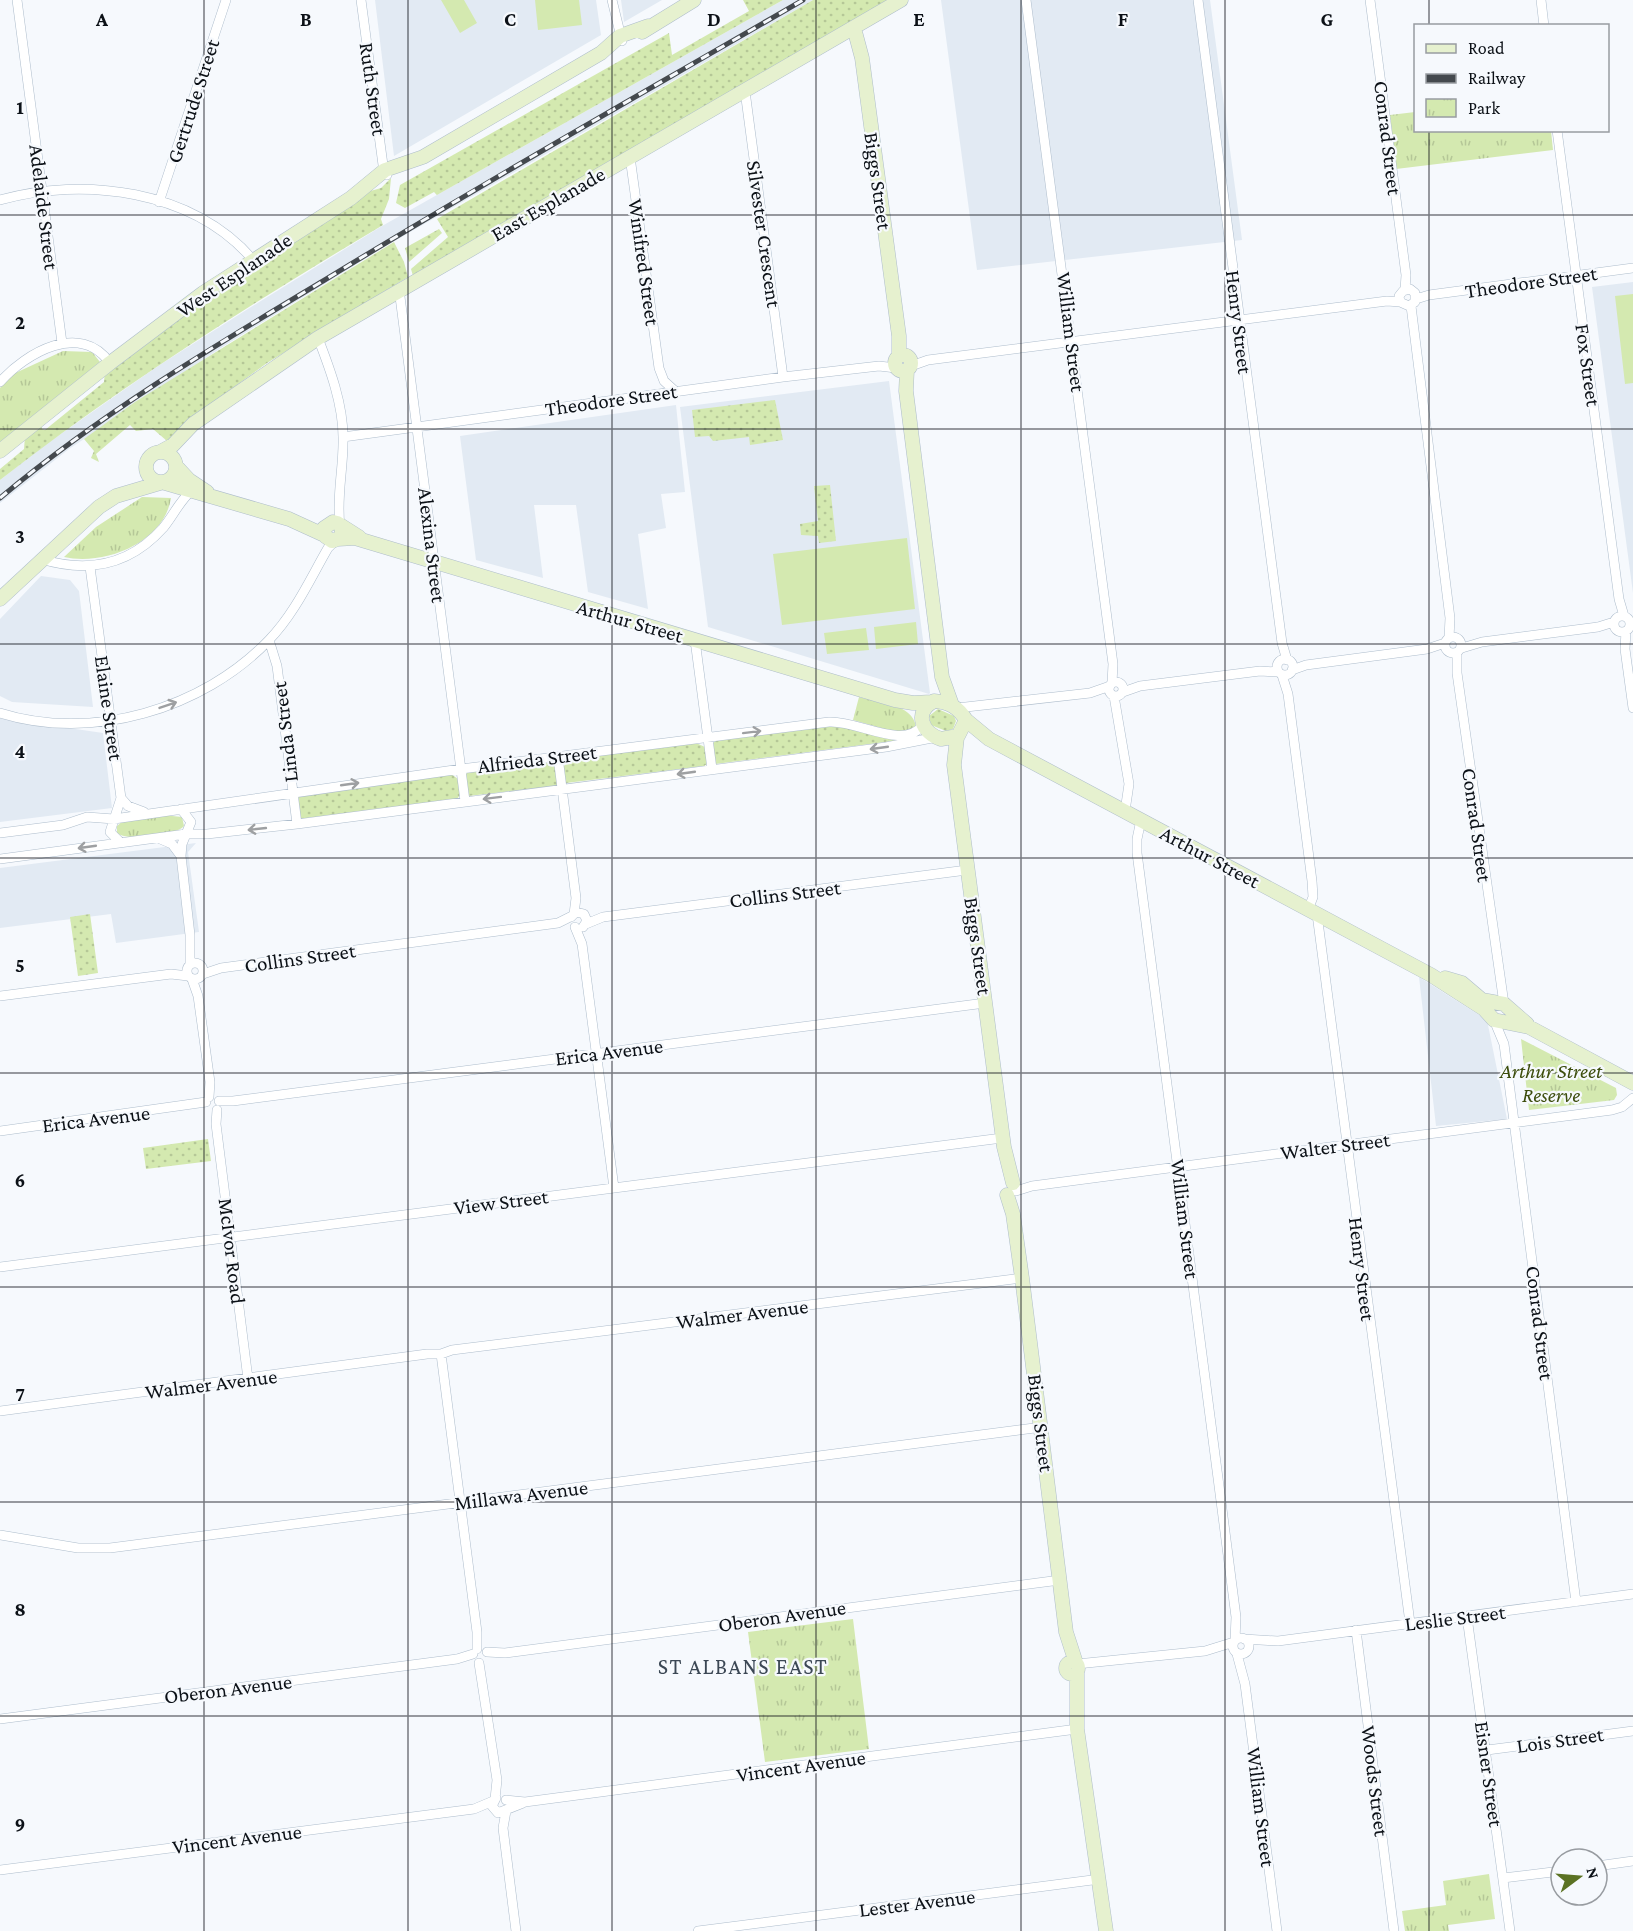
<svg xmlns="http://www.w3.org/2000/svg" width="1633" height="1931" viewBox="0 0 1633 1931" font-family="'Crimson Pro',serif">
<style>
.built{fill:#e2eaf3}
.grass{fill:url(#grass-dots)}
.park{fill:url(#park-tufts)}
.pitch{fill:#d4e9b0}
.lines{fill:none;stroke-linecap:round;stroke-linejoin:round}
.street-casing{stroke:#aebdcc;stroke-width:10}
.secondary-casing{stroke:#aebdcc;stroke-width:15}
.street{stroke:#fff;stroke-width:9}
.secondary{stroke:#e6f1cf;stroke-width:14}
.rail-casing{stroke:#44494e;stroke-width:5}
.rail{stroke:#f6f9fd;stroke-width:3;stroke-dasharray:9;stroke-linecap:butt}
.oneway{stroke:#9ea0a2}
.grid{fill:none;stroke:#0c1117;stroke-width:1.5;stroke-opacity:0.55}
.labels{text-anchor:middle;stroke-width:4.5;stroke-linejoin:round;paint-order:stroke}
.street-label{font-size:21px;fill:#0c1117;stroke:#f6f9fd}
.park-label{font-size:21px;font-style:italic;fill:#3c4d0c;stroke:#f6f9fd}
.neighbourhood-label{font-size:22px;letter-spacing:1.5px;fill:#3c4855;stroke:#f6f9fd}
.grid-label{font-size:20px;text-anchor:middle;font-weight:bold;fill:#0c1117;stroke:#f6f9fd;stroke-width:4.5;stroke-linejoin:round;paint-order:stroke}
</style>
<defs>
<pattern id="grass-dots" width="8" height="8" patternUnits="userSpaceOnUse" patternTransform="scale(1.5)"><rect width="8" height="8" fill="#d4e9b0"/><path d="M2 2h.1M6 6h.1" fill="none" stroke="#b5c797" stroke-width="1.8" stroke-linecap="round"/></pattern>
<pattern id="park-tufts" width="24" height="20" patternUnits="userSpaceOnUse" patternTransform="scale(1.5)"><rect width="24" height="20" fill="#d4e9b0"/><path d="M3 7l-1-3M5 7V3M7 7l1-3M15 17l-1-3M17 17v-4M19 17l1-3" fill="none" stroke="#b5c797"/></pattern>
</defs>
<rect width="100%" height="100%" fill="#f6f9fd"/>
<path class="built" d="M375,0H596L601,35L394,156Z
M621,0H662L624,22Z
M783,0H813L386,246L224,346L69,449L0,503V480L45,445L158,366L251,307L382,226Z
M941,0H1210L1242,240L977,270Z
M1633,282V593L1592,287Z
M889,381L930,693L929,694L708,627L680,407Z
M676,405L685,492L661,494L666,528L638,534L648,609L588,592L576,505H534L543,578L476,560L460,436Z
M41,576L70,580L79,591L93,707L12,702L0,696V619Z
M0,718L103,733L112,808L0,822Z
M196,843L188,852L199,932L116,943L111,914L0,928V868Z
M1419,977L1487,1020L1507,1119L1436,1126Z"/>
<path class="grass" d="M743,0H783L437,195L434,192L405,208L396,203L400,185L669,33L672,55L749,11Z
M813,0H890L413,276L411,269L448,237L437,219Z
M391,178L389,199L381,219L383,225C252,303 120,386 0,480V469L24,449L25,436L42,421V429L45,430L104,382L105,370L155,331L367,192L381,188Z
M439,229L442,233L409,262L405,248Z
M394,242L404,262L408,277L267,363L189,420L173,440L167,441L153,429L136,431L130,425L96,454L99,462L91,458L94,451L84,439L135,402Z
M775,400L783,440L750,445L749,437L713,441L709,436L695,437L692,410Z
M830,485L836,541L819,543L818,536L801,535L800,524L818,521L814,486Z
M938,709L954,716L956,721L953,729L946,731L931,725L929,716Z
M843,725L916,738L715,764L713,743L717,740Z
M696,743L705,747L707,764L704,766L566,783L562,768L570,759Z
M547,762L555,767L558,784L555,786L468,796L465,775L468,772Z
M451,774L458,779L460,795L457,799L300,819L298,797Z
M90,914L98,973L78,976L70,917Z
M208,1139L211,1161L146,1169L143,1148Z"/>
<path class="park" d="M1415,112L1416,130L1551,131L1553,150L1396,169L1390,115Z
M63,351L92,352L100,362L0,446V388L11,375Z
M142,497L171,498C164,543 104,566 64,557L96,527Z
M859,697C876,702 913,703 916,727L899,733L853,720Z
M162,815L182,817L184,826C175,836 128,842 117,833V826L123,821Z
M1521,1039L1616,1088L1617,1095L1614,1100L1529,1110Z
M853,1619L869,1749L765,1762L748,1632Z
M1489,1874L1495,1919L1448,1925L1449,1931H1405L1402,1911L1446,1905L1443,1881Z"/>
<path class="pitch" d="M441,0H464L477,23L460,33Z
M535,0H579L582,25L538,30Z
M1633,294V383L1625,384L1615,296Z
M907,538L915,609L782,625L773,554Z
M916,622L918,644L876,649L874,627Z
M866,628L869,650L827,654L824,633Z"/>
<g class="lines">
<defs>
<path id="street" d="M17,0L62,343
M361,0L383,165L387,175
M612,0L622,41
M1026,0L1113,664L1112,683
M1198,0L1282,643L1287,660
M1370,0L1406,275L1405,290
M1541,0L1544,26
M745,91L783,377
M1557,130L1619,599L1624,616
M630,157L659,368L664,381L675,391
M0,200C83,176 194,190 253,260
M159,202L226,0
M399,289L465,801
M1416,299L1429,295L1633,268
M1411,306L1450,618L1449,638
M318,338C330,369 343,404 343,437C344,467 336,496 340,526
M911,366L928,360L1387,301L1400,302L1409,306L1415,302V293L1410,289L1403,291L1399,296L1400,302
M0,382C26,353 80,321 110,363
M343,437L783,377L879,366L896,368
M41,559C87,573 129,566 163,528C173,516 179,502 191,491
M90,567L121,798L110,832L120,842
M1614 624a8 8 0 1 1 16 0a8 8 0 1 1-16 0Z
M1626,631L1625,649L1633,708
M1445 645a8 8 0 1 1 16 0a8 8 0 1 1-16 0Z
M269,640L277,666L297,824
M695,640L712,769
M1462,648L1482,642L1598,627L1614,622
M1457,653V673L1504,1004
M1277 667a8 8 0 1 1 16 0a8 8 0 1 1-16 0Z
M1292,670L1306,665L1427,649L1445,643
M1282,675L1288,694L1312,881L1313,897L1308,910
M1109 689a7 7 0 1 1 14 0a7 7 0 1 1-14 0Z
M1123,692L1140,686L1260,671L1278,672
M1114,696L1129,784L1125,811
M957,708L1090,693L1110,686
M0,713C92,742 203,709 269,640C295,613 310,579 328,548L335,541
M558,757L576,898L574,914
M121,798L128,806L144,812
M181,809L191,822L182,844L181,856L190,935V964
M1141,820L1137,839V853L1236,1617L1235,1640
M0,833L63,825L87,817L114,819L461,769L829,722C858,720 903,751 923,725
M158,838L172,844L181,856
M0,859L186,834H207L297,824L886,747L937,737
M1317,914L1410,1623
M571,917L576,912L584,914L587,921L583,927
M586,924L603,917L967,870
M575,927L582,944L614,1188
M187 971a8 8 0 1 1 16 0a8 8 0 1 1-16 0Z
M203,974L221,968L558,923L572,916
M192,979L198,996L210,1082L209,1097
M0,996L171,974L188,976
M1494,1020L1504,1044L1576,1602
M219,1101H233L985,1003
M217,1110L216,1124L248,1379
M0,1131L206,1102
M1016,1191L1032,1186L1612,1110L1622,1107L1633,1098
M0,1267L1002,1138
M441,1354L477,1632V1649
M0,1411L427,1354H441L452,1350L1022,1278
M0,1535L78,1548H110L1042,1427
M1467,1617L1510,1931
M1356,1630L1394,1931
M1233 1646a8 8 0 1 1 16 0a8 8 0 1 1-16 0Z
M1244,1639L1278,1641L1633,1594
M487,1652L505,1653L1060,1580
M1237,1654L1245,1684L1277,1931
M479,1663L497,1780L495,1799
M1077,1664L1205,1651L1234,1642
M0,1719L457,1659L473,1654
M1487,1750L1633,1731
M496,1798L492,1806L498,1813L523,1803
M506,1800L525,1802L1077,1729
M506,1811L503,1828L516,1931
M1597,1866L1633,1861
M0,1870L474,1809L493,1801
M1503,1878L1561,1871
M698,1931L1100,1879"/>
<path id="secondary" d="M854,28L862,58L899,336V356
M642,32L694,0
M895 363a8 8 0 1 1 16 0a8 8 0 1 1-16 0Z
M907,370L906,391L942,677L952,705
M0,451L110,363L203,293L351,198L385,170L423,157L601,53L620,36L648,26
M146 467a15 15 0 1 1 30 0a15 15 0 1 1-30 0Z
M160,452L173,445L193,424L318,338L901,0
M177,467L189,480L207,492
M165,483L289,519L324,535
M341,526L342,534L338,539L332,541L325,536L324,528L333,522L337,523L359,537
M338,539L355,538L895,700L913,703L931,702
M0,599L99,507L116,496L160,483
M934,701C949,702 958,707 966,720L958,736L941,739C922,733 913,712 934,701Z
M966,720L989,739L1431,975L1484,1009L1494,1020L1529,1027L1633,1083
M957,737L954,765L1004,1147L1013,1183
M1445,978L1462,983L1482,1000L1504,1004L1527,1024
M1007,1195L1013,1214L1022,1278L1066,1632L1076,1663
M1066 1668a6 6 0 1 1 12 0a6 6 0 1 1-12 0Z
M1077,1673V1729L1106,1931"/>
</defs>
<use href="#street" class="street-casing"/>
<use href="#secondary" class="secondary-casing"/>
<use href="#street" class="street"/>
<use href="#secondary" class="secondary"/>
<defs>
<path id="rail" d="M0,498C100,414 211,348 323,281C481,184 643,93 803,0"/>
</defs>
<use href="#rail" class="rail-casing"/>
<use href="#rail" class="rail"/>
</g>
<defs><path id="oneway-shaft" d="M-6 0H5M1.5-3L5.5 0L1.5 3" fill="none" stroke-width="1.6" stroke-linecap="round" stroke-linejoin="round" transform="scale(1.5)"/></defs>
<g class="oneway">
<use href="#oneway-shaft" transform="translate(168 705) rotate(-19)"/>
<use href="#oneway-shaft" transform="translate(752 732) rotate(-7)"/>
<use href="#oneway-shaft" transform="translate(879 748) rotate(172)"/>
<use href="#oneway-shaft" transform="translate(686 773) rotate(172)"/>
<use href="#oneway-shaft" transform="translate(350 784) rotate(-8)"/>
<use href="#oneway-shaft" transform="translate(492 798) rotate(173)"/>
<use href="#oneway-shaft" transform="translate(257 829) rotate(174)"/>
<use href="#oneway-shaft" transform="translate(87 847) rotate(172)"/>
</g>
<path class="grid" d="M204,0V1931M408,0V1931M612,0V1931M816,0V1931M1021,0V1931M1225,0V1931M1429,0V26M1429,130V1931M0,215H1633M0,429H1633M0,644H1633M0,858H1633M0,1073H1633M0,1287H1633M0,1502H1633M0,1716H1633"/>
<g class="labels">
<g class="street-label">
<text transform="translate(373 89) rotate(82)" y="7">Ruth Street</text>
<text transform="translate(193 101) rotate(-72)" y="7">Gertrude Street</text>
<text transform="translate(1388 138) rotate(83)" y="7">Conrad Street</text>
<text transform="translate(878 181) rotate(82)" y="7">Biggs Street</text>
<text transform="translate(548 204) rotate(-30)" y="7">East Esplanade</text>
<text transform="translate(44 207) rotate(83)" y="7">Adelaide Street</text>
<text transform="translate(764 234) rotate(82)" y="7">Silvester Crescent</text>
<text transform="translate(644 262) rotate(82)" y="7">Winifred Street</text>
<text transform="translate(234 275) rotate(-34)" y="7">West Esplanade</text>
<text transform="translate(1531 282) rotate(-8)" y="7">Theodore Street</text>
<text transform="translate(1239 322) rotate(83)" y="7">Henry Street</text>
<text transform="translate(1071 332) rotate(83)" y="7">William Street</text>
<text transform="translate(1588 365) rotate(82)" y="7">Fox Street</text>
<text transform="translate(611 400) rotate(-8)" y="7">Theodore Street</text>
<text transform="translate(432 545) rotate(83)" y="7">Alexina Street</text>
<text transform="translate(630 621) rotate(16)" y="7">Arthur Street</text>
<text transform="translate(109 708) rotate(82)" y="7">Elaine Street</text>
<text transform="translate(285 732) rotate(-97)" y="7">Linda Street</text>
<text transform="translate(537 759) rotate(-7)" y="7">Alfrieda Street</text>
<text transform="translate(1477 825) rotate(82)" y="7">Conrad Street</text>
<text transform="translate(1210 857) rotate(28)" y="7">Arthur Street</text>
<text transform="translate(785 894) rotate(-7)" y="7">Collins Street</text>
<text transform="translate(978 946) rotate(82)" y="7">Biggs Street</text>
<text transform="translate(300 958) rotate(-8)" y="7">Collins Street</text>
<text transform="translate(609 1052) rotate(-7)" y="7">Erica Avenue</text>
<text transform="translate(96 1119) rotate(-7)" y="7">Erica Avenue</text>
<text transform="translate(1335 1146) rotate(-7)" y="7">Walter Street</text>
<text transform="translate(501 1202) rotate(-7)" y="7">View Street</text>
<text transform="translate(1185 1219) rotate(83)" y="7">William Street</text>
<text transform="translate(232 1251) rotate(83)" y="7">McIvor Road</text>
<text transform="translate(1362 1269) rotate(83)" y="7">Henry Street</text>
<text transform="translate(742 1314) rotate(-7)" y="7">Walmer Avenue</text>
<text transform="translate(1540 1323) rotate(83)" y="7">Conrad Street</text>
<text transform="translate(211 1384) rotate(-7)" y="7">Walmer Avenue</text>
<text transform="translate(1041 1423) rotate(83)" y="7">Biggs Street</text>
<text transform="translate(521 1495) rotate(-7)" y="7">Millawa Avenue</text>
<text transform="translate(782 1616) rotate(-8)" y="7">Oberon Avenue</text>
<text transform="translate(1455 1618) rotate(-7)" y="7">Leslie Street</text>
<text transform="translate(228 1689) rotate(-7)" y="7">Oberon Avenue</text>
<text transform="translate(1560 1740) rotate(-8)" y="7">Lois Street</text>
<text transform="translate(801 1766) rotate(-8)" y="7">Vincent Avenue</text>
<text transform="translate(1489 1774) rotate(82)" y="7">Eisner Street</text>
<text transform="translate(1375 1781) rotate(83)" y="7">Woods Street</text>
<text transform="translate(1261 1807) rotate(83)" y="7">William Street</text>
<text transform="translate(237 1839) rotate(-7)" y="7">Vincent Avenue</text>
<text transform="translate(917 1903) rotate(-7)" y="7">Lester Avenue</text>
</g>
<g class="park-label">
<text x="1551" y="1078">Arthur Street<tspan x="1551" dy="24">Reserve</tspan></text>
</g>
<g class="neighbourhood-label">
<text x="743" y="1674">ST ALBANS EAST</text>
</g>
</g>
<g class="grid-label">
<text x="102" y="26">A</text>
<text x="306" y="26">B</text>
<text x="510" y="26">C</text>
<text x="714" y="26">D</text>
<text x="919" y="26">E</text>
<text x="1123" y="26">F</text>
<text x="1327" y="26">G</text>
<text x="20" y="114">1</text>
<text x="20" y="329">2</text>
<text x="20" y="543">3</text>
<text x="20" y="758">4</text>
<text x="20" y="972">5</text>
<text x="20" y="1187">6</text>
<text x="20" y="1401">7</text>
<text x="20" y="1616">8</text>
<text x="20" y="1831">9</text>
</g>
<rect x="1414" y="24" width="195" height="108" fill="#f6f9fd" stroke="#989ca1" stroke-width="1.5"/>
<rect x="1426" y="44" width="30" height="9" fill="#e6f1cf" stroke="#989ca1" stroke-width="1.5"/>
<text x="1468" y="54" font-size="18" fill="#0c1117">Road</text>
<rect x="1426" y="74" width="30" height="9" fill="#44494e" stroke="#989ca1" stroke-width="1.5"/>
<text x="1468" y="84" font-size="18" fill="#0c1117">Railway</text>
<rect x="1426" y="99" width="30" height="18" fill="url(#park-tufts)" stroke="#989ca1" stroke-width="1.5"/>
<text x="1468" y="114" font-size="18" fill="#0c1117">Park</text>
<g transform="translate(1579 1877) rotate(74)"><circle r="28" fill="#f6f9fd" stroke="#989ca1" stroke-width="1.5"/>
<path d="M0-4.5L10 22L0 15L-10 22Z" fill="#5b7223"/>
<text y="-9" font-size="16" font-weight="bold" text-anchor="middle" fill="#0c1117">N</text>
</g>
</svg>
